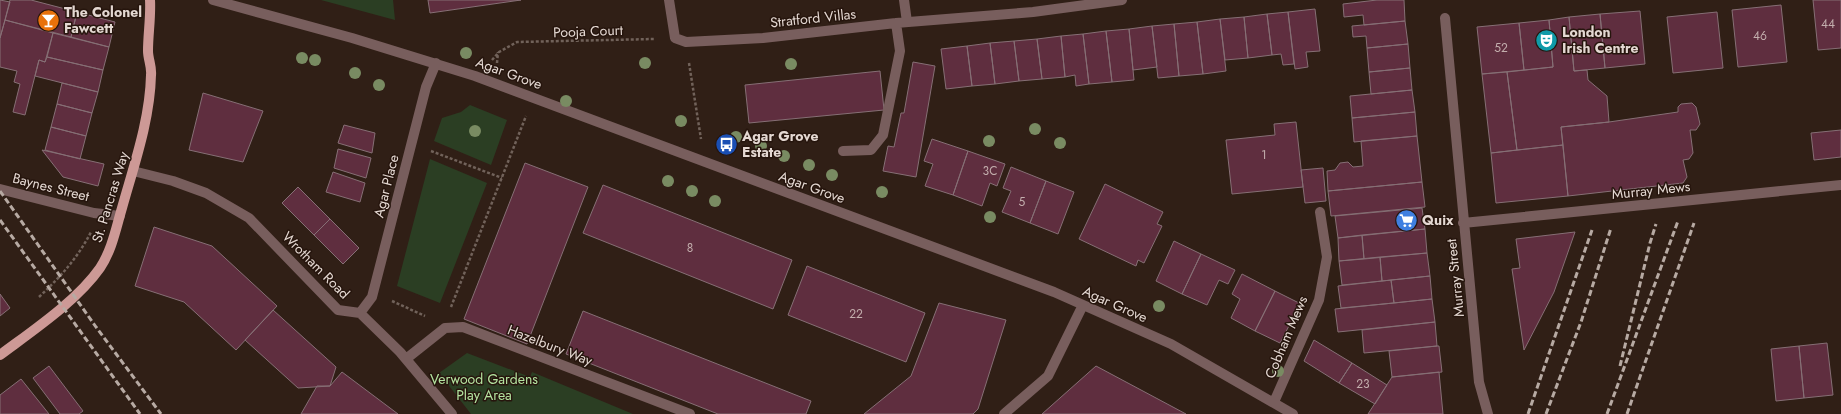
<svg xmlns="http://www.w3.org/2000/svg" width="1841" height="414" viewBox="0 0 1841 414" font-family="Jost,sans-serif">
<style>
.green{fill:#2b3e23}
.building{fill:#5f2e3f;stroke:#866f75}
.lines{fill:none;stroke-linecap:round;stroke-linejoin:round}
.path{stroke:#71625a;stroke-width:2.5;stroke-dasharray:3 2;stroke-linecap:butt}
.minor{stroke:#785e5d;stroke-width:10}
.major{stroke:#cd9996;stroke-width:10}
.rail{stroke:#b7aaa3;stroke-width:3;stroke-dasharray:6 3;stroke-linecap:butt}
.tree{fill:#798b62}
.labels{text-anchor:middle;stroke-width:3;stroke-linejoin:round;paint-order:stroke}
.number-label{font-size:12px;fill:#c3aead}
.poi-label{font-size:14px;font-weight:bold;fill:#e4d8d2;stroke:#26150d;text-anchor:start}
.street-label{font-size:14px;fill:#e4d8d2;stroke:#26150d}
.park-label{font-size:14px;fill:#b4e4a0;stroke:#26150d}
</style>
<rect width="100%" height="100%" fill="#301f16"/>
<path class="green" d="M321,0H393L395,20Z
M470,105L507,120L491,165L434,141L442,118L461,112Z
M430,159L487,183L440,303L397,286Z
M467,353L530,377L532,372L633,414H471L439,373Z"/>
<path class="building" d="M0,0L10,2L0,38Z
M10,0H31L77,12L71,37L5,20Z
M428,0H521L430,13Z
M1377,0H1404L1405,21L1364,25L1363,15L1344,17L1343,4Z
M1813,0H1841V48L1818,50Z
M1781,5L1787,62L1738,67L1732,10Z
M1315,9L1320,51L1306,52L1308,67L1295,69L1288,12Z
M1640,11L1645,64L1605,68L1600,14Z
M77,12L115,22L109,47L71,37Z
M1288,12L1294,64L1283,65L1281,54L1272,55L1267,14Z
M1717,12L1723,68L1673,73L1667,17Z
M1267,14L1272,55L1248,58L1244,17Z
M1600,14L1605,68L1574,71L1569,17Z
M1244,17L1248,58L1225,60L1220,19Z
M1569,17L1574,71L1587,70L1588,80L1607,96L1609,122L1561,127L1563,145L1517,150L1507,72L1553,67L1549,20Z
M1220,19L1226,71L1203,74L1197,22Z
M5,20L53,33L45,62L39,60L25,115L13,112L20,84L14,82L17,71L0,67V38Z
M1549,20L1553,67L1524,70L1519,23Z
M1405,21L1408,44L1367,48L1366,36L1353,37L1352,26Z
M1197,22L1203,74L1179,76L1174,24Z
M1519,23L1524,70L1482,74L1477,27Z
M1174,24L1179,76L1158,78L1152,26Z
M1152,26L1157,67L1133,70L1129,29Z
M1129,29L1134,80L1112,82L1106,31Z
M1106,31L1112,82L1089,84L1083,34Z
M53,33L109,47L103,70L47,57Z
M1083,34L1089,84L1076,86L1075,75L1065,77L1061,36Z
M1061,36L1065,77L1042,79L1037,39Z
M1037,39L1042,79L1019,81L1014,41Z
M1014,41L1019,81L995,84L990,43Z
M990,43L995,84L972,86L967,46Z
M1408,44L1410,68L1369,72L1367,48Z
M967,46L972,86L946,89L941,49Z
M47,57L103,70L98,92L35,76L39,60L45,62Z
M913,62L935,66L916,177L883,171L888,146L894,147L901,113H904Z
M1410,68L1412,90L1371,94L1369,72Z
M880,71L884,110L749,123L745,85Z
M1507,72L1517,150L1491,153L1482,74Z
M62,83L98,92L92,113L57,104Z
M1412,90L1415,112L1352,118L1350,96Z
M203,93L263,111L243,162L189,150Z
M1692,103L1696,107L1700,124L1696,130H1690L1693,153L1689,159L1683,160L1687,177L1683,183L1568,196L1561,127L1609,122L1678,112V107L1681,104Z
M57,104L92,113L86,136L51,127Z
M1415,112L1417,136L1354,142L1352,118Z
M1296,122L1303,187L1232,194L1226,140L1275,135L1274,124Z
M344,125L375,133L372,153L338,143Z
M51,127L86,136L80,159L45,150Z
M1841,130V157L1814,160L1811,133Z
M1417,136L1422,182L1328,191L1327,171L1335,170L1340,163L1348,162L1353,167L1363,166L1361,141Z
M932,139L968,151L953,195L925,186L933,164L924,161Z
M1563,145L1568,196L1496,203L1491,153Z
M338,149L371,158L366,178L334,168Z
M42,150L104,164L98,186L63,177Z
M968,151L1005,164L997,186L990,183L982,206L953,195Z
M525,163L588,187L527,344L464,319Z
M1011,167L1046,181L1030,223L1002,212L1011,191L1003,188Z
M1323,168L1326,201L1305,203L1301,170Z
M333,172L365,183L360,202L326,192Z
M1046,181L1074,192L1058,234L1030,223Z
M1422,182L1425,207L1331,216L1328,191Z
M1105,184L1163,212L1157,224L1162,226L1144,263L1138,260L1136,266L1079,239Z
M603,185L792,260L773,309L583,233Z
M298,187L330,219L314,235L282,203Z
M1422,208L1425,229L1338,238L1335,216Z
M330,219L359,248L343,264L314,235Z
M154,227L212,246L277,306L236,350L184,302L135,286Z
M1425,229L1427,253L1364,259L1362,235Z
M1575,232L1554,292L1524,350L1512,269L1520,268L1516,239Z
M1362,235L1364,259L1339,261L1338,238Z
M1174,241L1201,254L1182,294L1156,281Z
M1427,253L1430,276L1382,281L1380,257Z
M1201,254L1235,270L1228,284L1219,280L1207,305L1182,294Z
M1380,257L1382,281L1342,285L1339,261Z
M807,266L925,313L906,362L788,315Z
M1242,274L1275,291L1255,331L1231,318L1240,299L1232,294Z
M1430,276L1432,299L1394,303L1391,280Z
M1391,280L1394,303L1341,308L1338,286Z
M1275,291L1301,304L1298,310L1301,312L1295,325L1291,322L1280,343L1255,331Z
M0,294L10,308L0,316Z
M1432,299L1435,322L1338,332L1335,309Z
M939,303L1006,320L978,409L973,414H864L911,376Z
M273,310L336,367L330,386L298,388L245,340Z
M583,311L811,401L806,414H718L566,354Z
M1435,322L1437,346L1364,353L1362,330Z
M1314,340L1352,363L1339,383L1304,361Z
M1827,343L1833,395L1804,398L1799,346Z
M1437,346H1439L1442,372L1392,377L1389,351Z
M1799,346L1804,398L1776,401L1771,349Z
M1352,363L1387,385L1375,404L1339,383Z
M49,366L83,411L79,414H60L33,378Z
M1096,366L1186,414H1042Z
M342,372L398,414H301L317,386H330Z
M1439,372L1443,414H1368L1392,377Z
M21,379L49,414H0V395Z"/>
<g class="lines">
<path class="path" d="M492,60L499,52L517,42L654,39
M497,63L498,52
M689,63L701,139
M431,151L502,178
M39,297C61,276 77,259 91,232
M392,301L425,316
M451,307L526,116"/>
<path class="minor" d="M213,0L352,38L475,76L1054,292L1171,344L1293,414
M669,0L675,38L686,42L763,38L896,23L1033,12L1122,0
M904,0L907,22
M1445,18L1479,382L1488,414
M843,151L871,150L883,135L900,51L896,23
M133,171L173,181L206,193L249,218L338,310L360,313L400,352L452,414
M0,189L94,213L120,216
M1463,223L1841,185
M360,313L372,297L426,87L436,63
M406,359L445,328L463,327L690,414
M1274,402L1319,300L1327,257L1320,212
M1004,414L1048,376L1083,305"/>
<path class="major" d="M0,355C32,331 77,301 100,268C112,250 116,228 122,208C134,165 150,120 151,75C152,67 148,59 148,51C148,34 151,17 150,0"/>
<path class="rail" d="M0,191L96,327L161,414
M0,220L140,414
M1620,366L1650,243L1656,224
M1528,414L1592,230
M1546,414L1581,322L1611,228
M1607,414L1678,221
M1627,414L1694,223"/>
</g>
<g class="tree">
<circle cx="466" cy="53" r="6"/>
<circle cx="302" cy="58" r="6"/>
<circle cx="315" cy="60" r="6"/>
<circle cx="645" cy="63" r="6"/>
<circle cx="791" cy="64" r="6"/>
<circle cx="355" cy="73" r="6"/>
<circle cx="379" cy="85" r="6"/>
<circle cx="566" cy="101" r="6"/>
<circle cx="681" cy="121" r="6"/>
<circle cx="1035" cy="129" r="6"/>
<circle cx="475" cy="131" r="6"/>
<circle cx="736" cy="137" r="6"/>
<circle cx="989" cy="141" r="6"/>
<circle cx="1060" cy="143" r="6"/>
<circle cx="761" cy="146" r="6"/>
<circle cx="784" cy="156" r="6"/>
<circle cx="809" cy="165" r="6"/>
<circle cx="832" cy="175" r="6"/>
<circle cx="668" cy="181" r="6"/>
<circle cx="692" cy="191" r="6"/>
<circle cx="882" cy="192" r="6"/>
<circle cx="715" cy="201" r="6"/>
<circle cx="990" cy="217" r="6"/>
<circle cx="1159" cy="306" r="6"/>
<circle cx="1278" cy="371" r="6"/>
</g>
<defs>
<symbol id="bar-disc" viewBox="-11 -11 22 22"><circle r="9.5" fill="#e8710a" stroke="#26150d"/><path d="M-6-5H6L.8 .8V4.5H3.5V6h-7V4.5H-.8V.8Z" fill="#fff"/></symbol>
<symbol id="theatre-disc" viewBox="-11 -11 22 22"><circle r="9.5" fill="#0f9aa8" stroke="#26150d"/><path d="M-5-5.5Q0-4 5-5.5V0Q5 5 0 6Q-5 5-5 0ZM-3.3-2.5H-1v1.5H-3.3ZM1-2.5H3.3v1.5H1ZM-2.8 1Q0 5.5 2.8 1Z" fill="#fff"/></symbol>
<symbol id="bus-disc" viewBox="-11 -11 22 22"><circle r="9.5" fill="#1a4fb4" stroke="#26150d"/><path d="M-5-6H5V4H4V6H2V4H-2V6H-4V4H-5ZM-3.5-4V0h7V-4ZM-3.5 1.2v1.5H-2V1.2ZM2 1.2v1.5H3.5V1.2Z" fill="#fff"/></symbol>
<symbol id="supermarket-disc" viewBox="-11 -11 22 22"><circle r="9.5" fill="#3f7fe0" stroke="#26150d"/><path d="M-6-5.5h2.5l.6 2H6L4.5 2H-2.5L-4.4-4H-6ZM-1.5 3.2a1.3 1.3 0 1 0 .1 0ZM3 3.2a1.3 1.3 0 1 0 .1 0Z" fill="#fff"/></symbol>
</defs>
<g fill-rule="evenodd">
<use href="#bar-disc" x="36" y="8" width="25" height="25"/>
<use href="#theatre-disc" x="1534" y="28" width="25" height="25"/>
<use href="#bus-disc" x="714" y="132" width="25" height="25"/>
<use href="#supermarket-disc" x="1394" y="208" width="25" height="25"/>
</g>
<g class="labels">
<g class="number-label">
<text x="1828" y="28">44</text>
<text x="1760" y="40">46</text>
<text x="1501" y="52">52</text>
<text x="1264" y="159">1</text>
<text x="990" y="175">3C</text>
<text x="1022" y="206">5</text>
<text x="690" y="252">8</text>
<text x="856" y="318">22</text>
<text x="1363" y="388">23</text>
</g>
<g class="poi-label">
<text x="64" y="17">The Colonel<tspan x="64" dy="16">Fawcett</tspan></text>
<text x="1562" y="37">London<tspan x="1562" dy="16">Irish Centre</tspan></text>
<text x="742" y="141">Agar Grove<tspan x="742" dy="16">Estate</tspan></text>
<text x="1422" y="225">Quix</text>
</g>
<g class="street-label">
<text transform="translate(813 18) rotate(-6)" y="5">Stratford Villas</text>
<text transform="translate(588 31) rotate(-2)" y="5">Pooja Court</text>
<text transform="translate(509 73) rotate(20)" y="5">Agar Grove</text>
<text transform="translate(386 186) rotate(-76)" y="5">Agar Place</text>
<text transform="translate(51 187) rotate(14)" y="5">Baynes Street</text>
<text transform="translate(812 187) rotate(20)" y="5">Agar Grove</text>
<text transform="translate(1651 190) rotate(-6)" y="5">Murray Mews</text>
<text transform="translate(110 197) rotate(-73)" y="5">St. Pancras Way</text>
<text transform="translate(316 265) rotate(45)" y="5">Wrotham Road</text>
<text transform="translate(1455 278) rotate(-96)" y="5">Murray Street</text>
<text transform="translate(1115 304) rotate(24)" y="5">Agar Grove</text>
<text transform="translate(1286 337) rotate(-67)" y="5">Cobham Mews</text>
<text transform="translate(550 345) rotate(21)" y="5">Hazelbury Way</text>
</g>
<g class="park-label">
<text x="484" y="384">Verwood Gardens<tspan x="484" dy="16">Play Area</tspan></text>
</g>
</g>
</svg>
